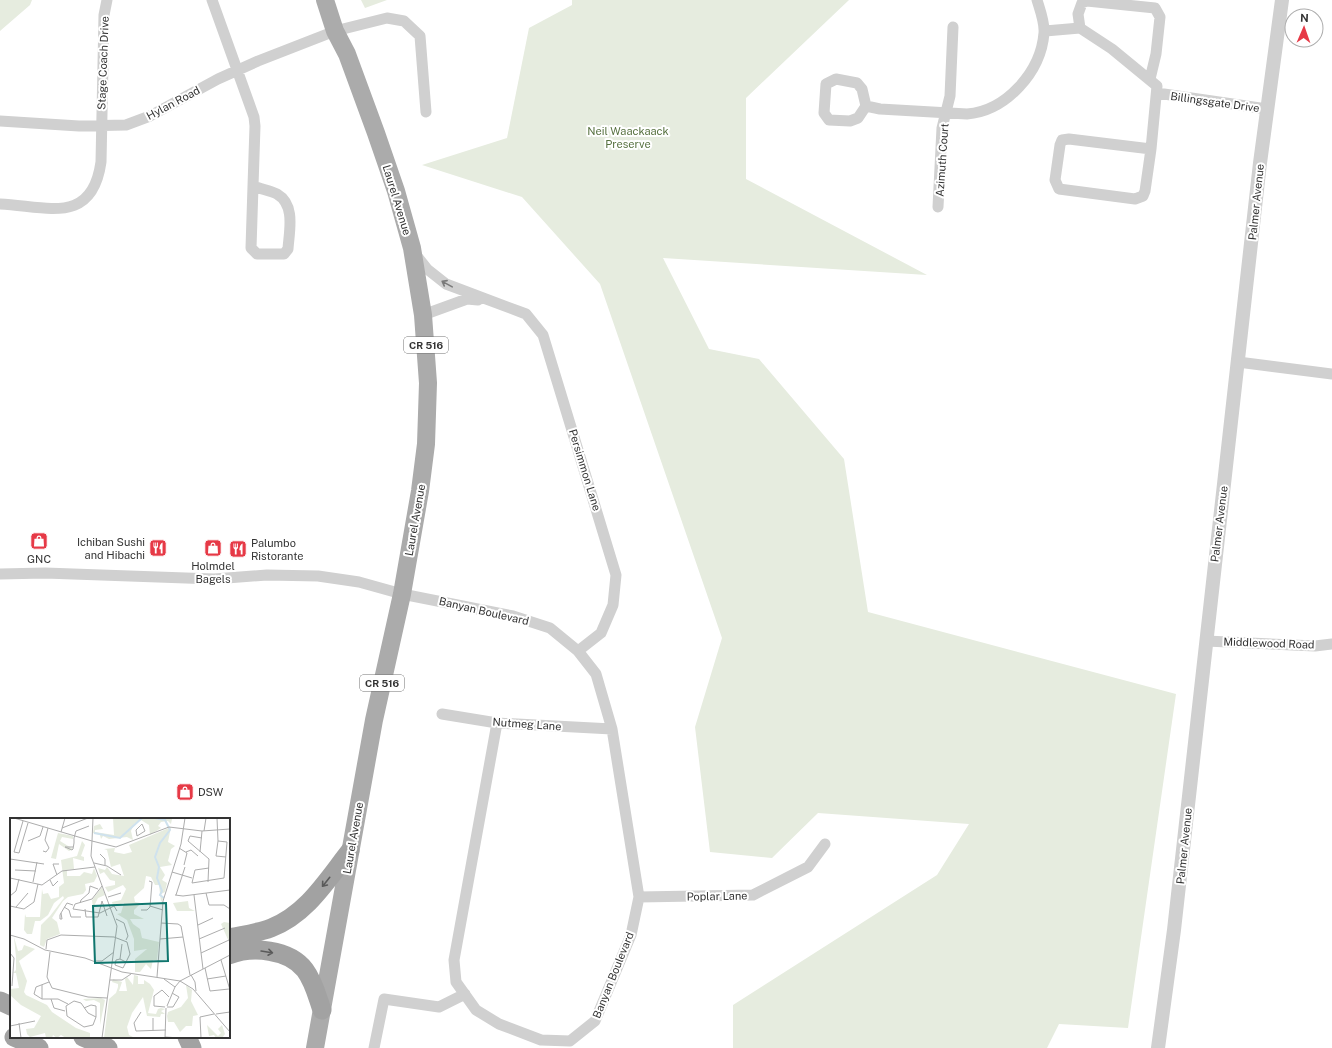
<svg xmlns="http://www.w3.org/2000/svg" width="1332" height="1048" viewBox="0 0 1332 1048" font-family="'Public Sans',sans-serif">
<rect width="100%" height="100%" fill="#fff"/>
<path fill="#e6ecdf" d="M 0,0 L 32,0 L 30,5 L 0,31 Z
M 361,0 L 387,0 L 365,8 Z
M 572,0 L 849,0 L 746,98 L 746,179 L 927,275 L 663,258 L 709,349 L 759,359 L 844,459 L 868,612 L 1176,694 L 1128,1028 L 1059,1024 L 1047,1048 L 733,1048 L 733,1005 L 937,875 L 969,824 L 818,813 L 772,858 L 710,852 L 695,727 L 722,638 L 600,284 L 522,197 L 422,165 L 507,138 L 529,28 L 572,5 Z"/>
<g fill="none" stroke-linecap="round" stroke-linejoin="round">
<path stroke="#d0d0d0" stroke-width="11" d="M 212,0 L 254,117 L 255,126 L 253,186
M 1080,28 L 1078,14 L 1082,3 L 1087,1 L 1155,8 L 1160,17 L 1156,54 L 1150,79
M 1045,31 L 1080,28 L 1112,49 L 1157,86 L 1151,149
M 836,79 L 857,83 L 862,89 L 866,106 L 858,118 L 850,121 L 829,120 L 824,113 L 826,84 Z
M 1157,93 L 1267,109
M 866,106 L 880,109 L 967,114 C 1006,111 1041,72 1044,33 C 1045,23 1040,10 1037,0
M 0,121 L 79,126 L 126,125 L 150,116 L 218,79 L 258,61 L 335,31 L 387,18 L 404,21 L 420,36 L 426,112
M 1069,139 L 1151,149 L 1145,191 L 1143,196 L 1135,199 L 1059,189 L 1055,180 L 1060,145 L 1062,140 Z
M 253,186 C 261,189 270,191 277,194 C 296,205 289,232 288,249 L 284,254 L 257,254 L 251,248 Z
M 0,204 C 46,206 92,226 101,162 L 104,15 L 107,0
M 938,207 L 942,128 L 950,96 L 953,27
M 416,255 L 427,269 L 446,284 L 526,314 L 543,335 L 616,575 L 613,605 L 601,633 L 578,651
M 423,315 L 467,299 L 478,300
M 1238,362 L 1332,374
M 0,574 L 45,573 L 214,579 L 267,575 L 318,576 L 359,582 L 402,594 L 513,616 L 550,628 L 578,651 L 596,674 L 612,729 L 639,897 L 631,935 L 595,1021 L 570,1041 L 541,1040 L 499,1024 L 476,1010 L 456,982 L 454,960 L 497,723
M 1206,641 L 1315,646 L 1332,644
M 442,714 L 497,723 L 612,729
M 639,897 L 753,895 L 808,867 L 825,844
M 374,1048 L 384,999 L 439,1007 L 465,994"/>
<path stroke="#d0d0d0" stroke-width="14" d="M 1158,1048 L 1174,930 L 1260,163 L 1282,0"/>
<path stroke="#ababab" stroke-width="18" d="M 315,1048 L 374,720 L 402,594 L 420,491 L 426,444 L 428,383 L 423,315 L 412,248 L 396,191 L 376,133 L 347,54 L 335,31 L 325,0"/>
<path stroke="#a2a2a2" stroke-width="19" d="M 229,938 C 243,935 258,933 271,928 C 307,914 327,880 350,851
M 229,955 C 252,946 289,949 305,970 C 314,982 317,996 322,1010
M 0,1001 L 11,1006
M 14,1037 L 39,1048
M 83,1037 L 108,1048
M 187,1037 L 192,1048"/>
</g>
<defs><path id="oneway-shaft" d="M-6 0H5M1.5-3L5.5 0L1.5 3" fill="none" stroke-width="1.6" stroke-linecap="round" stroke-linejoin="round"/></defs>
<use stroke="#7a7a7a" href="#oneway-shaft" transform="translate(447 284) rotate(-151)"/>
<g stroke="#5a5a5a">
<use href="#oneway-shaft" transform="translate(326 882) rotate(129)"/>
<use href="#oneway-shaft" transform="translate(267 952) rotate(9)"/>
</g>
<defs>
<symbol id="shop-square" viewBox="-11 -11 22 22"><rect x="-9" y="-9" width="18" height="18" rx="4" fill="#e63946" stroke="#fff"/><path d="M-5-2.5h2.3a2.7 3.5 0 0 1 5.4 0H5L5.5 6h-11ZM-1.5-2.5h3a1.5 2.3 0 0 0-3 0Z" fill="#fff"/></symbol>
<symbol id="restaurant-square" viewBox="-11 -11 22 22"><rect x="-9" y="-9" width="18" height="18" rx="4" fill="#e63946" stroke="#fff"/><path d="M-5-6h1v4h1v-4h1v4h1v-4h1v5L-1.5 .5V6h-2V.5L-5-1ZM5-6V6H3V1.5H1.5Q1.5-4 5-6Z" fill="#fff"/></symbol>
</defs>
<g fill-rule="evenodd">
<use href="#shop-square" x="29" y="531" width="20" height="20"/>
<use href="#restaurant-square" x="148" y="538" width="20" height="20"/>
<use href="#shop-square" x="203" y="538" width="20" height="20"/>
<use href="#restaurant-square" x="228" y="539" width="20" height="20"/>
<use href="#shop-square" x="175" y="782" width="20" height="20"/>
</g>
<g text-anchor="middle" stroke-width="4" stroke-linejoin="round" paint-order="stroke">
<g fill="#fff" stroke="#707070" stroke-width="1">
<rect x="404" y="337" width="44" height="16" rx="3"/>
<rect x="360" y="675" width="44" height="16" rx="3"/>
</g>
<g font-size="10" font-weight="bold" fill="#333">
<text x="426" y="349">CR 516</text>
<text x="382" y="687">CR 516</text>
</g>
<g font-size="11" fill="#333" stroke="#fff">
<text transform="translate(103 63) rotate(-88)" y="4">Stage Coach Drive</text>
<text transform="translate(1215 102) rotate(8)" y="4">Billingsgate Drive</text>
<text transform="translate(173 103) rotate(-28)" y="4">Hylan Road</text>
<text transform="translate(942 160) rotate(-86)" y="4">Azimuth Court</text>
<text transform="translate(397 200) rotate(73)" y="4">Laurel Avenue</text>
<text transform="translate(1256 202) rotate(-84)" y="4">Palmer Avenue</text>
<text transform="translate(585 470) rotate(73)" y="4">Persimmon Lane</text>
<text transform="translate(415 520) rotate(-80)" y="4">Laurel Avenue</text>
<text transform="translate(1219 524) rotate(-83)" y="4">Palmer Avenue</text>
<text transform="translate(484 611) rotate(13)" y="4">Banyan Boulevard</text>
<text transform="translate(1269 643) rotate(2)" y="4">Middlewood Road</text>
<text transform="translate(527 724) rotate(4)" y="4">Nutmeg Lane</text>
<text transform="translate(353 838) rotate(-80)" y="4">Laurel Avenue</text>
<text transform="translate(1184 846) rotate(-84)" y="4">Palmer Avenue</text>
<text transform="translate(717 896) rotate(-1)" y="4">Poplar Lane</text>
<text transform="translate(613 975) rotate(-68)" y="4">Banyan Boulevard</text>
</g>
<g font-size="11" fill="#56703f" stroke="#fff">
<text x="628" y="135">Neil Waackaack<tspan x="628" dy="13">Preserve</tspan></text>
</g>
<g font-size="11" fill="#333" stroke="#fff" text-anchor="start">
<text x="145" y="546" text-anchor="end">Ichiban Sushi<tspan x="145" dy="13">and Hibachi</tspan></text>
<text x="251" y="547">Palumbo<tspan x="251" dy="13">Ristorante</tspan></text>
<text x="39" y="563" text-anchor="middle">GNC</text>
<text x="213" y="570" text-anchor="middle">Holmdel<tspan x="213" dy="13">Bagels</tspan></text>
<text x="198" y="796">DSW</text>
</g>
</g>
<g transform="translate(10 818)">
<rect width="220" height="220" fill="#fff"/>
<path d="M 103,0 L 166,0 L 166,1 L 162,1 L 161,6 L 158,3 L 151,4 L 148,8 L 151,10 L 140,17 L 139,7 L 131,2 L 124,6 L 121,13 L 123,22 L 117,19 L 99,21 L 93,18 L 91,21 L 90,17 L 83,15 L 84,8 L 90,6 L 93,11 L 85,12 L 85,14 L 104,17 ZM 161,9 L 158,24 L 165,28 L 161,31 L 158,43 L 162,47 L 150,49 L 155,57 L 152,62 L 157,65 L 155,74 L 151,76 L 153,81 L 151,84 L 149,67 L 145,67 L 141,59 L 136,58 L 134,70 L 124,79 L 125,84 L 131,85 L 124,92 L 124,96 L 134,101 L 120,101 L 123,106 L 130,111 L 132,120 L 149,124 L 147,142 L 143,142 L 141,151 L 136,146 L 130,154 L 125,154 L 125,141 L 137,131 L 124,133 L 124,121 L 117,102 L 107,96 L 111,95 L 114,85 L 103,88 L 102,84 L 111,82 L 116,71 L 113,67 L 98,74 L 95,69 L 105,67 L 105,63 L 100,62 L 94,54 L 90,56 L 88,50 L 95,52 L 97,49 L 102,56 L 114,58 L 110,46 L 101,49 L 97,32 L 94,31 L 105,30 L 104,34 L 114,36 L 122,34 L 119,27 ZM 48,15 L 63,18 L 63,21 L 52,19 L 50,23 L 63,31 L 59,33 L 49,26 L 46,41 L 41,40 ZM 72,23 L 75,27 L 71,38 L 74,39 L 74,43 L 63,40 L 64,51 L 57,52 L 57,58 L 70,58 L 74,54 L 82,56 L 84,50 L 87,58 L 84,64 L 75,66 L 76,72 L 73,76 L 58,79 L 53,83 L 42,100 L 47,104 L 50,116 L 37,121 L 34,129 L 30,127 L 31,107 L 40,98 L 54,80 L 53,78 L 44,85 L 38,97 L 30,103 L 25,103 L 22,116 L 17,116 L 14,112 L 15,96 L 16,99 L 30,99 L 32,71 L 33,76 L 38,75 L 41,81 L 49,79 L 49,69 L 54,65 L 51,42 L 67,38 ZM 92,69 L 95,77 L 88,80 L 83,90 L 82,82 ZM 178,83 L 179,90 L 185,93 L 167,93 L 163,85 ZM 214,104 L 220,105 L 220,126 L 211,106 ZM 4,119 L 8,133 L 12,132 L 14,127 L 25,131 L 9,143 L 17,163 L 14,174 L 16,177 L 37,187 L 42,194 L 66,210 L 80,215 L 80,220 L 56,220 L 51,217 L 47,220 L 43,217 L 42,220 L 36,220 L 35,215 L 20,219 L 17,216 L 16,211 L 24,210 L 31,198 L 11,187 L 0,177 L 0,171 L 9,170 L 6,155 L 3,155 L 6,152 L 6,139 ZM 124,157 L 128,158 L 128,166 L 134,166 L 134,162 L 140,166 L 144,172 L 138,195 L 146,196 L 148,191 L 151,190 L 155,191 L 151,193 L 155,196 L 151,196 L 150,199 L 137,198 L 133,179 L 122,195 L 117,209 L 119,217 L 125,220 L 94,220 L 99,181 L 106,175 L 108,169 L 108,166 L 102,164 L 103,161 L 112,164 L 109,173 L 117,173 L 115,161 L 117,159 L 123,167 ZM 176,167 L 182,172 L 181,183 L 188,197 L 183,198 L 182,208 L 176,208 L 170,214 L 164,204 L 158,204 L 157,198 L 158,194 L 171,189 L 178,180 ZM 91,180 L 95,182 L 90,207 L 90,185 L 84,182 L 76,183 L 73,181 ZM 197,207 L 208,218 L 211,215 L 208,211 L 212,207 L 215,216 L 212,220 L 206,220 L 204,217 L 199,218 Z" fill="#e6ecdf"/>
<path fill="none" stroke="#cfe2ee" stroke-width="2" d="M 145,0 L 155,2 L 160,12 L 150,25 L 145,39 L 149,49 L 147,60 L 152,73 L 150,77 L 154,80M 84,15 L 110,20 L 132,0"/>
<path fill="none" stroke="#adadad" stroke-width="1" d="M 4,0 L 82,23 L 81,38 L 107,108 L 92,220M 83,0 L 82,23 L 106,29 L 159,9 L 192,13 L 220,11M 207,0 L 208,23 L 206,38 L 216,39M 13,3 L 4,34 L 9,35 L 18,5M 132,6 L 135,13 L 127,18 L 126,12 ZM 52,10 L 78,0M 194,13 L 196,0M 51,14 L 55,0M 192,20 L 180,18 L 178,23 L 199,41 L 198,64M 18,23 L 30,18 L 33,9M 63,29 L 55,29 L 62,32 L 63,31 L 64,25 L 64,20 L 66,13 L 79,8M 169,30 L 177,35 L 174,47M 33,33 L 36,34 L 39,30 L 35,22 L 38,10M 176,34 L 181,32 L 188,38M 190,34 L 192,13M 90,36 L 95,41 L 95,47M 0,41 L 34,46M 84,45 L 97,48 L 111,57M 199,50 L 185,52 L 182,65 L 214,60 L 217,24 L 208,23M 5,52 L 26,53M 162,54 L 182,60M 47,57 L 43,46 L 49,46M 0,60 L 32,67 L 52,53 L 85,49M 40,62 L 43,68 L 48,63M 23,64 L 27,44M 92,68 L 82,81 L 65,86 L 63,91 L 90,95 L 104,88 L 107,93M 196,75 L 199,87 L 214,87 L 220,91M 165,77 L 173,78 L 220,72M 166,77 L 175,49M 184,77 L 193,151M 0,78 L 6,73 L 9,61M 98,79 L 111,75M 70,85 L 71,82 L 79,75 L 80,68 L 88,71M 0,88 L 14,91 L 24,84 L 28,66M 140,88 L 153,92M 6,89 L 18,75M 54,89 L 59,92 L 61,99 L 71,99M 75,91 L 76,99 L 88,99 L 92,83 L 97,98M 131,92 L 137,92 L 140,89 L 142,64 L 139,63M 51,95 L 57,85 L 63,87M 51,95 L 52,101 L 50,101 L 50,97 ZM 106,101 L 114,105 L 118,118 L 116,122M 151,105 L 168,106 L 171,108 L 180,157M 188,107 L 203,100M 0,117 L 14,121 L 35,132 L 75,140 L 112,154 L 170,163 L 183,171 L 220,214M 150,121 L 173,119M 189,121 L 215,110M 36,131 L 37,122 L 51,117 L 104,119 L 117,124 L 120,136 L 116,144 L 110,141 L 112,126M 40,134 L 37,159 L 42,170 L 78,179 L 97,180M 0,135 L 4,140 L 2,168M 191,135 L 219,122M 110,141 L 106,142 L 105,147 L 113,150 L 116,144M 211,142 L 220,172M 86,143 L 92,143 L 104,134M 195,150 L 200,173 L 219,171M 181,157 L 185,164 L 186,173M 147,159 L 153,83 L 171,26 L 175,0M 154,161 L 165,169 L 170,163M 197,161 L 216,158M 100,162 L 112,162 L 121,156M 170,163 L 220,137M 39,164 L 26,169 L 24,176 L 32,181 L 48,181 L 58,186M 32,167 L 32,181M 41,181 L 44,190 L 55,193M 64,183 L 71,185 L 78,195 L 86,199 L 83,207 L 74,209 L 57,198 L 56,188 ZM 157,188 L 165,169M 155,189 L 144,188 L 144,178 L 152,172 L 159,179M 157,189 L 163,189 L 169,179 L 162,175M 74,190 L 81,187 L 86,188 L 86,199M 131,194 L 124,205 L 126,213 L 156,212M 206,196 L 220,194M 143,200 L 143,213M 9,205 L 11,220M 0,208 L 25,203M 155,219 L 170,220M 155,220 L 156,190M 191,220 L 190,199 L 204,196"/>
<path fill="#0f766e" fill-opacity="0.15" stroke="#0f766e" stroke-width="2" d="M 156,85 L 158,143 L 85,145 L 83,88 Z"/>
<rect width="220" height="220" fill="none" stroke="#333" stroke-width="2"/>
</g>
<g transform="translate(1304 28) rotate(2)"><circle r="19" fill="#ffffff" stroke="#adadad"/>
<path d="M0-3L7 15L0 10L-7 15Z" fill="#e63946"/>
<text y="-6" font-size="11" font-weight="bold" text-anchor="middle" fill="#333333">N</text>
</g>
</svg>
